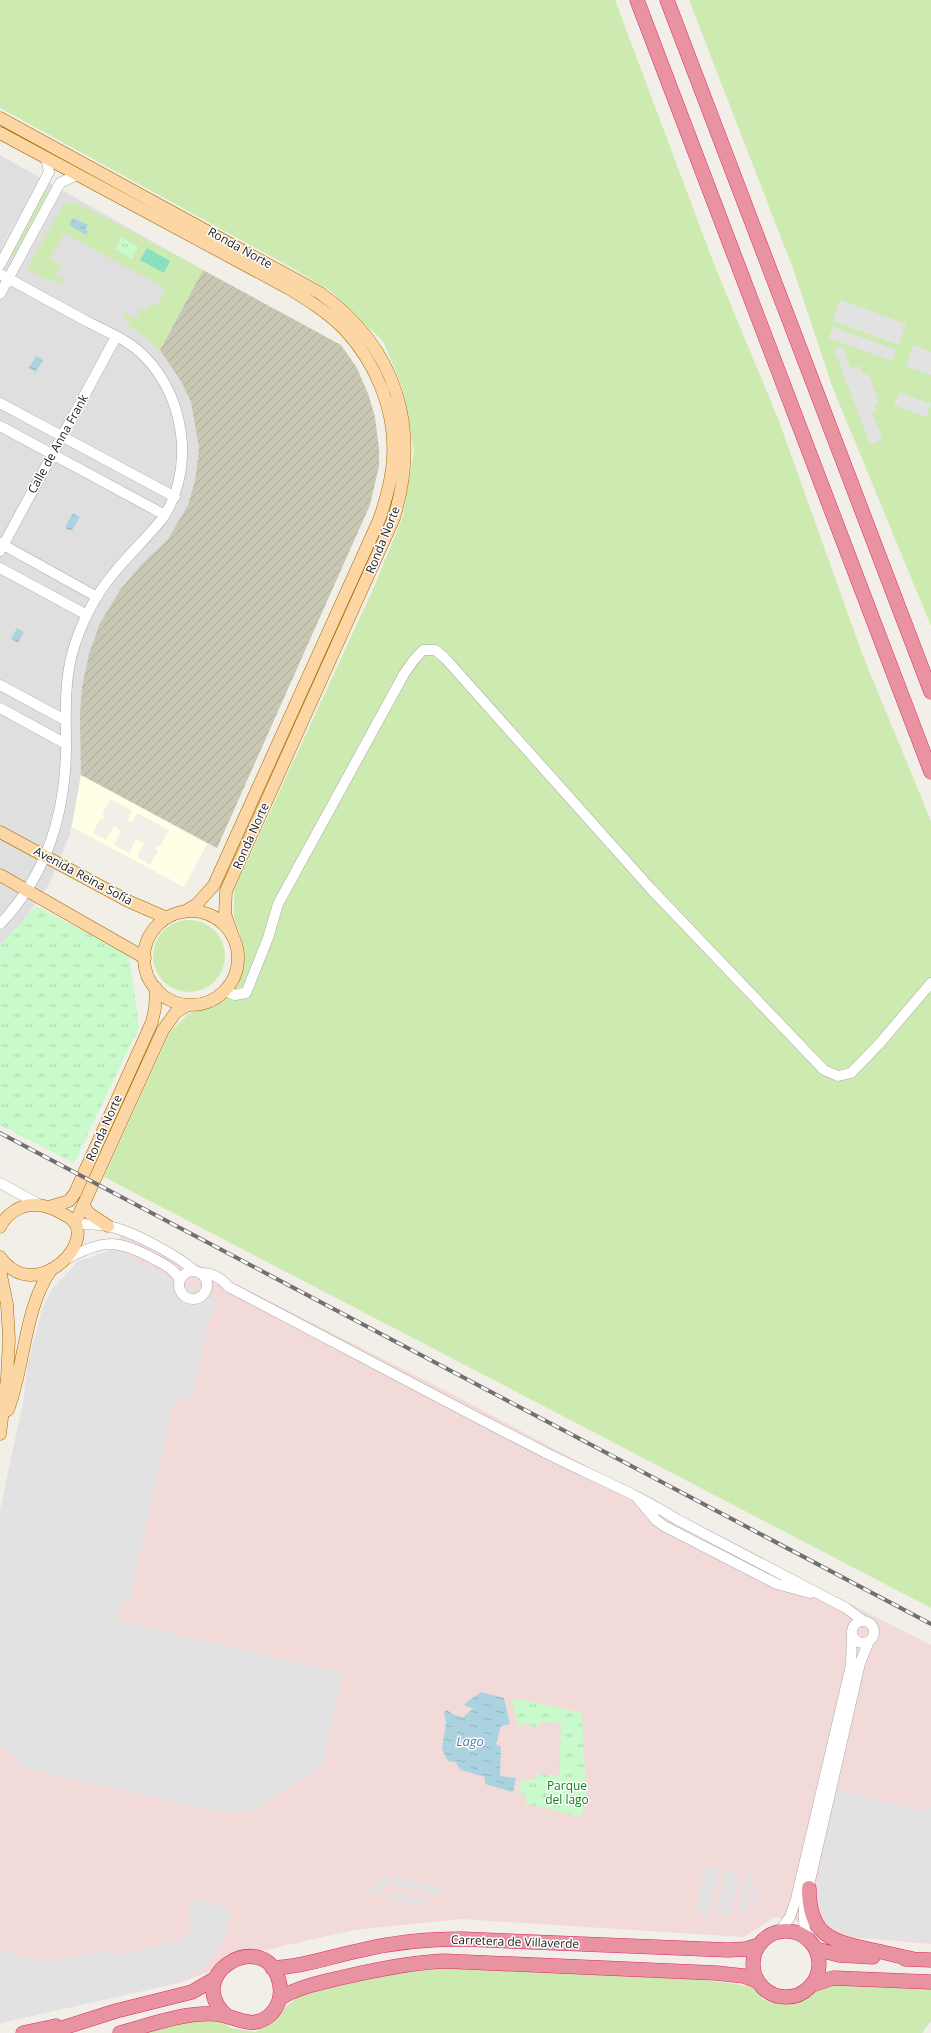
<svg xmlns="http://www.w3.org/2000/svg" width="931" height="2033" viewBox="0 0 931 2033" font-family="'Open Sans',sans-serif">
<defs>
<pattern id="construction-furrows" width="10" height="10" patternUnits="userSpaceOnUse"><rect width="10" height="10" fill="#c7c7b4"/><path d="M-1 1l2-2M0 10L10 0M9 11l2-2" fill="none" stroke="#abab9a"/></pattern>
<pattern id="park-tufts" width="24" height="20" patternUnits="userSpaceOnUse"><rect width="24" height="20" fill="#c8facc"/><path d="M3 7l-1-3M5 7V3M7 7l1-3M15 17l-1-3M17 17v-4M19 17l1-3" fill="none" stroke="#acd6af"/></pattern>
<pattern id="water-ripples" width="26" height="14" patternUnits="userSpaceOnUse"><rect width="26" height="14" fill="#aad3df"/><path d="M2 4q2-2 4 0t4 0M15 11q2-2 4 0t4 0" fill="none" stroke="#92b5bf"/></pattern>
</defs>
<rect width="100%" height="100%" fill="#f2efe9"/>
<path fill="#e0dfdf" d="M 0,155 L 203,270 L 160,350 L 182,383 L 191,402 L 195,417 L 199,448 L 195,481 L 188,505 L 168,539 L 141,565 L 120,590 L 100,623 L 81,746 L 81,775 L 70,834 L 49,884 L 25,919 L 0,946 Z"/>
<path fill="#f2dad9" d="M 124,1227 L 454,1395 L 713,1534 L 931,1645 L 931,1944 L 851,1937 L 812,1923 L 775,1917 L 743,1937 L 461,1919 L 354,1930 L 270,1949 L 178,1983 L 0,2023 L 0,1511 L 24,1398 L 28,1363 L 42,1310 L 53,1289 L 115,1250 Z"/>
<path fill="#ffffe5" fill-rule="evenodd" d="M 81,775 L 207,844 L 184,887 L 72,827 ZM 111,799 L 132,811 L 127,820 L 132,822 L 137,813 L 169,830 L 160,846 L 157,845 L 155,849 L 158,851 L 150,865 L 137,857 L 144,843 L 136,839 L 129,853 L 114,845 L 121,831 L 114,826 L 106,840 L 93,833 L 100,818 L 102,820 L 105,816 L 102,814 Z"/>
<path fill="url(#construction-furrows)" d="M 203,270 L 341,345 L 357,368 L 369,396 L 375,417 L 379,449 L 379,466 L 370,505 L 217,848 L 81,775 L 80,713 L 82,687 L 89,654 L 100,623 L 120,590 L 141,565 L 168,539 L 188,505 L 195,481 L 199,448 L 191,402 L 182,383 L 160,350 Z"/>
<path fill="#cdebb0" d="M 0,0 L 615,0 L 714,264 L 779,421 L 863,656 L 931,821 L 931,1608 L 104,1177 L 170,1032 L 188,1014 L 216,1004 L 238,985 L 244,958 L 243,943 L 234,917 L 234,890 L 374,587 L 403,516 L 414,451 L 403,389 L 383,341 L 331,291 L 285,264 L 0,108 Z
M 689,0 L 931,0 L 931,626 L 832,386 L 792,266 Z
M 45,191 L 48,193 L 14,256 L 11,255 Z
M 66,203 L 80,204 L 203,270 L 160,350 L 148,339 L 129,326 L 130,322 L 122,318 L 125,313 L 136,319 L 141,308 L 147,311 L 151,303 L 157,306 L 165,288 L 64,233 L 50,258 L 61,265 L 55,275 L 64,281 L 62,284 L 54,279 L 52,282 L 27,269 L 63,205 Z
M153 956a36 36 0 1 1 72 0a36 36 0 1 1-72 0Z
M 422,1967 C 533,1973 644,1967 754,1987 L 764,2000 L 791,2002 L 816,1990 L 841,1984 L 931,1987 L 931,2021 L 922,2033 L 127,2033 L 172,2024 L 202,2021 L 220,2022 L 232,2028 L 256,2032 L 299,1996 L 356,1980 Z"/>
<path fill="url(#park-tufts)" d="M 121,237 L 138,247 L 132,259 L 115,249 Z
M 36,906 L 129,955 L 139,1027 L 74,1163 L 0,1125 L 0,946 Z
M 520,1699 L 582,1713 L 586,1791 L 582,1817 L 525,1803 L 527,1796 L 519,1793 L 522,1779 L 535,1780 L 538,1774 L 559,1776 L 561,1723 L 540,1722 L 538,1726 L 533,1727 L 528,1724 L 518,1726 L 512,1700 Z"/>
<path fill="#88e0be" d="M 147,248 L 170,261 L 164,273 L 140,260 Z"/>
<path fill="#e2e2e2" d="M 33,185 L 37,187 L 24,209 L 22,206 Z
M 57,197 L 59,199 L 25,262 L 22,261 Z
M 17,215 L 21,216 L 4,249 L 0,247 Z
M 840,300 L 906,324 L 899,345 L 833,321 Z
M 833,327 L 896,350 L 892,361 L 829,338 Z
M 842,345 L 851,369 L 860,366 L 863,375 L 868,373 L 879,403 L 874,404 L 877,411 L 872,413 L 883,439 L 870,444 L 834,349 Z
M 913,345 L 931,352 L 931,375 L 906,366 Z
M 899,392 L 931,404 L 926,417 L 894,405 Z
M 114,1249 L 217,1302 L 209,1321 L 191,1399 L 174,1400 L 129,1603 L 122,1601 L 117,1621 L 343,1673 L 322,1766 L 255,1809 L 241,1813 L 204,1809 L 26,1768 L 0,1745 L 0,1511 L 24,1398 L 28,1364 L 42,1310 L 52,1289 L 78,1261 Z
M 837,1789 L 925,1812 L 926,1806 L 931,1807 L 931,1942 L 853,1936 L 829,1927 L 816,1898 L 820,1870 Z
M 705,1866 L 719,1870 L 709,1915 L 695,1913 Z
M 725,1870 L 739,1875 L 730,1916 L 716,1913 Z
M 746,1875 L 752,1876 L 745,1916 L 738,1915 Z
M 393,1876 L 444,1889 L 442,1896 L 392,1884 Z
M 386,1878 L 390,1885 L 370,1896 L 368,1890 Z
M 755,1888 L 760,1890 L 757,1907 L 751,1905 Z
M 393,1893 L 426,1899 L 424,1905 L 394,1900 L 389,1901 L 387,1895 Z
M 193,1899 L 232,1909 L 222,1946 L 207,1965 L 178,1983 L 0,2023 L 0,1951 L 51,1962 L 111,1949 L 113,1955 L 152,1947 L 183,1938 L 194,1923 L 187,1920 Z"/>
<path fill="url(#water-ripples)" d="M 73,218 L 88,225 L 85,230 L 88,231 L 86,235 L 69,225 Z
M 36,356 L 43,360 L 36,372 L 29,368 Z
M 73,513 L 80,517 L 72,530 L 68,530 L 65,527 Z
M 17,628 L 24,632 L 18,643 L 11,639 Z
M 481,1692 L 504,1698 L 510,1724 L 501,1726 L 496,1744 L 501,1747 L 500,1776 L 516,1778 L 513,1792 L 485,1784 L 485,1777 L 461,1770 L 455,1762 L 448,1761 L 442,1749 L 446,1722 L 444,1712 L 447,1710 L 454,1715 L 463,1717 L 473,1709 L 464,1705 L 468,1701 Z"/>
<g fill="none" stroke-linecap="round" stroke-linejoin="round">
<defs>
<path id="minor" d="M 0,265 L 49,172 L 46,158
M 0,274 C 29,290 59,306 88,322 C 106,331 128,340 143,355 C 167,378 180,411 182,444 C 183,470 177,498 162,519 C 147,538 129,554 114,573 C 95,595 80,625 72,654 C 64,685 66,717 66,749 C 65,815 47,875 0,924
M 0,294 L 60,183 L 77,175
M 0,403 L 175,497
M 0,426 L 165,515
M 0,543 L 97,597
M 0,551 L 116,337
M 0,568 L 87,615
M 0,685 L 65,720
M 0,708 L 66,744
M 225,991 L 235,995 L 246,993 L 268,938 L 278,904 L 404,674 L 413,661 L 423,650 L 435,650 L 445,658 L 651,889 L 824,1070 L 838,1076 L 851,1073 L 880,1043 L 931,983
M 0,1183 L 40,1205
M 75,1223 C 86,1225 97,1224 108,1226 C 132,1231 177,1255 195,1271
M 65,1260 C 102,1239 117,1239 154,1259 C 165,1265 174,1269 180,1280
M179 1285a14 14 0 1 1 28 0a14 14 0 1 1-28 0Z
M 202,1273 C 213,1273 222,1279 229,1287 C 335,1342 440,1399 546,1453 C 590,1475 637,1494 678,1520 L 846,1608 L 862,1620
M 639,1500 L 656,1520 L 664,1526 L 777,1584 L 810,1593
M852 1632a11 11 0 1 1 22 0a11 11 0 1 1-22 0Z
M 779,1932 L 790,1917 L 796,1899 L 851,1665 L 852,1636
M 806,1938 L 804,1921 L 804,1907 L 860,1663 L 869,1641"/>
<path id="major" d="M 0,118 L 320,293 C 397,348 421,428 394,518 L 226,891 L 225,914 L 232,934
M 0,133 L 288,288 C 308,300 329,313 345,330 C 376,363 396,411 393,458 C 392,480 386,500 379,520 L 214,885 L 197,904 L 184,912
M 0,832 L 128,901 L 167,918
M 0,875 L 145,958
M144 958a47 47 0 1 1 94 0a47 47 0 1 1-94 0Z
M 83,1206 L 90,1214 L 108,1226
M 49,1207 L 69,1201 L 75,1193 L 152,1022 L 155,1008 L 156,988
M 75,1223 L 163,1030 L 176,1012 L 188,1005
M 0,1227 C 6,1214 20,1205 34,1205 C 44,1205 55,1209 63,1214 C 67,1216 72,1219 75,1223 C 91,1249 32,1303 0,1257
M 0,1270 L 7,1304 L 9,1339 L 7,1378 L 0,1434
M 8,1410 C 25,1366 24,1308 51,1270"/>
<path id="highway" d="M 637,0 L 931,772
M 667,0 L 931,692
M 809,1888 C 809,1933 828,1941 868,1949 C 883,1952 898,1956 913,1959
M753 1964a33 33 0 1 1 66 0a33 33 0 1 1-66 0Z
M 816,1949 L 839,1955 L 873,1957
M 905,1959 L 931,1960
M 272,1968 C 303,1967 332,1956 362,1950 C 395,1942 428,1939 462,1939 L 728,1950 L 746,1949 L 759,1945
M 812,1985 L 833,1978 L 931,1982
M 280,1998 C 299,1987 319,1983 340,1978 C 375,1970 408,1963 443,1961 L 716,1973 L 744,1976 L 757,1981
M 23,2033 L 56,2026
M 47,2033 L 116,2011 L 192,1992 L 216,1978
M 120,2033 C 150,2025 184,2012 215,2014 C 236,2015 252,2033 272,2013 C 280,2004 282,1992 279,1981 C 265,1926 179,1975 228,2017"/>
</defs>
<use href="#minor" stroke="#a9a9a9" stroke-width="11"/>
<use href="#major" stroke="#a06b00" stroke-width="13"/>
<use href="#highway" stroke="#dc2a67" stroke-width="15"/>
<use href="#minor" stroke="#fff" stroke-width="10"/>
<use href="#major" stroke="#fcd6a4" stroke-width="12"/>
<use href="#highway" stroke="#e892a2" stroke-width="14"/>
<defs>
<path id="rail" d="M 0,1133 L 931,1624"/>
</defs>
<use href="#rail" stroke="#707070" stroke-width="4"/>
<use href="#rail" stroke="#fff" stroke-width="2.5" stroke-dasharray="8" stroke-linecap="butt"/>
</g>
<g text-anchor="middle" stroke-width="3" stroke-linejoin="round" paint-order="stroke">
<g font-size="12" fill="#222" stroke="#fff">
<text transform="translate(240 248) rotate(29)" y="4">Ronda Norte</text>
<text transform="translate(58 444) rotate(-61)" y="4">Calle de Anna Frank</text>
<text transform="translate(383 540) rotate(-68)" y="4">Ronda Norte</text>
<text transform="translate(251 836) rotate(-66)" y="4">Ronda Norte</text>
<text transform="translate(83 876) rotate(28)" y="4">Avenida Reina Sofía</text>
<text transform="translate(104 1128) rotate(-66)" y="4">Ronda Norte</text>
<text transform="translate(515 1942) rotate(2)" y="4">Carretera de Villaverde</text>
</g>
<g font-size="12" fill="#0c8416" stroke="#fff">
<text x="567" y="1790">Parque<tspan x="567" dy="14">del lago</tspan></text>
</g>
<g font-size="13" font-style="italic" fill="#4a7aab" stroke="#fff">
<text x="470" y="1746">Lago</text>
</g>
</g>
</svg>
